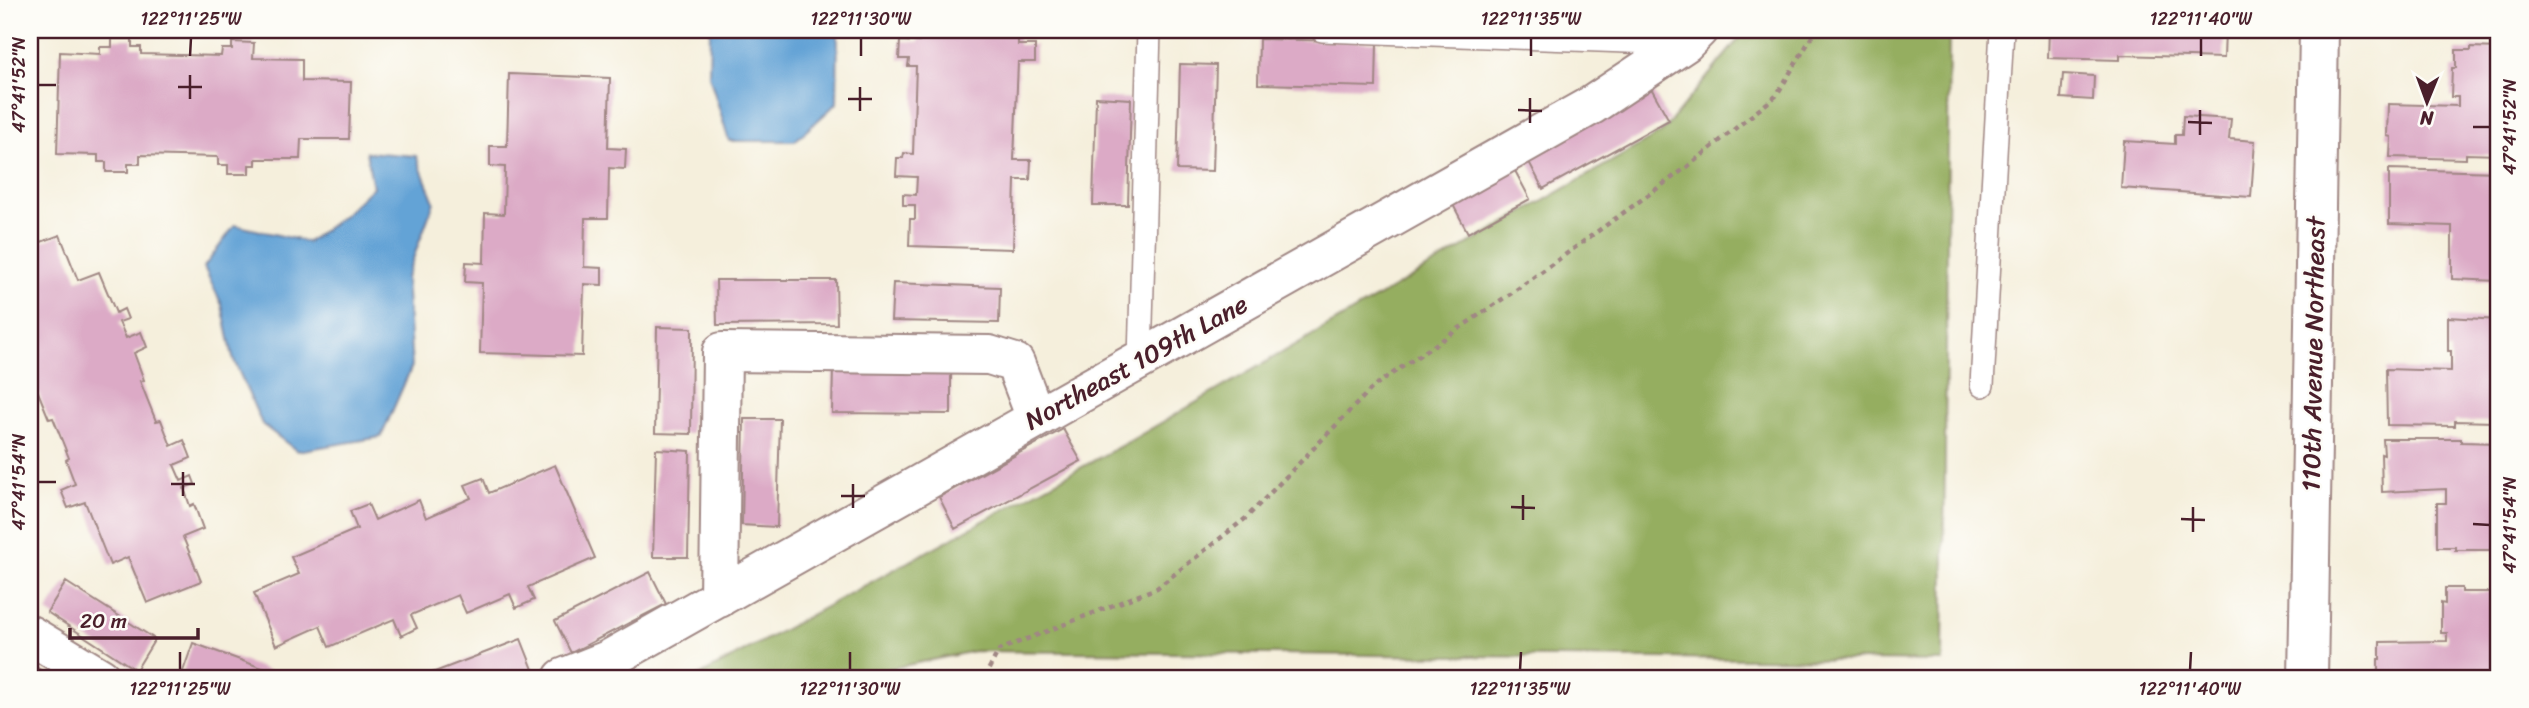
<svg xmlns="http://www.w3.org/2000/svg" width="2529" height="708" viewBox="0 0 2529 708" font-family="Sriracha,sans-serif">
<rect width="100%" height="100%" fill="#fdfcf7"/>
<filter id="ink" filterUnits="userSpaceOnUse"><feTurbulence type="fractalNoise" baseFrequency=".0143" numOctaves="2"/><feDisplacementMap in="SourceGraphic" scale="14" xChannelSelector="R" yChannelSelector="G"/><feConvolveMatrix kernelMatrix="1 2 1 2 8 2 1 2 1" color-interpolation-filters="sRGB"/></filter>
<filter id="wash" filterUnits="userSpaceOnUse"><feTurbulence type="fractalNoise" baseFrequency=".00686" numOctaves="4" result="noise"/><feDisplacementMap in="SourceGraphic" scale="28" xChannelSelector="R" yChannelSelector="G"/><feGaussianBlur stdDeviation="1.57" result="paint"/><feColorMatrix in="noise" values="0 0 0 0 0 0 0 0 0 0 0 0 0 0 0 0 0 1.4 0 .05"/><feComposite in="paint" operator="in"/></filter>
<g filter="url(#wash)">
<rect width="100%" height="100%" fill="#f5efdc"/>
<path fill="#95ae60" stroke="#706646" stroke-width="2" d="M 1746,30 L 1949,30 L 1943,661 L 975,651 L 888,669 L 878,678 L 695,678 L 1128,442 L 1662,132 Z"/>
<path fill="#63a3d6" stroke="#566180" stroke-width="2" d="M 710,30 L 838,30 L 837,103 L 795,141 L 729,141 L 709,75 Z
M 366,152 L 416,156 L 434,202 L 406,278 L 412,366 L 381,437 L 297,451 L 262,424 L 233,358 L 222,305 L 204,267 L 235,225 L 308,242 L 343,216 L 373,187 Z"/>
<g id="blocks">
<path fill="#dcaac6" d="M 919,30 L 1018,30 L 1018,45 L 1035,45 L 1035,62 L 1018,62 L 1014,160 L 1031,160 L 1030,180 L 1015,180 L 1013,249 L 909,246 L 910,219 L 915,219 L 915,205 L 903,205 L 903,194 L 916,195 L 917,177 L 896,176 L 897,158 L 903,158 L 904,153 L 913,154 L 916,66 L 908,66 L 909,59 L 899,59 L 900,41 L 919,42 Z
M 2049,30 L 2225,30 L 2224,58 L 2120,55 L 2120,60 L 2048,58 Z
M 112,39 L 132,39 L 132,47 L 141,47 L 141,54 L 221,56 L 222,49 L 232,49 L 232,42 L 254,43 L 253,58 L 302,59 L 302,81 L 351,82 L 349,139 L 301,139 L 300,159 L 256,159 L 256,165 L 249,165 L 249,174 L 228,174 L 228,165 L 218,165 L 218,157 L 140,155 L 140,164 L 128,164 L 128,172 L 106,172 L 106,162 L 98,162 L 98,155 L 57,154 L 60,52 L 100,54 L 100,47 L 112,47 Z
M 1259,39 L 1377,42 L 1376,87 L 1258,84 Z
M 2471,47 L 2499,48 L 2499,155 L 2466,154 L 2466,159 L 2390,157 L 2391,137 L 2387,136 L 2388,104 L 2458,106 L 2458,97 L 2451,97 L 2452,68 L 2456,68 L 2456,50 L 2471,50 Z
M 1180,64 L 1216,65 L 1213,171 L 1177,170 Z
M 509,74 L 610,78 L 608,148 L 626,149 L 625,169 L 609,168 L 608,218 L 585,218 L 584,267 L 602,268 L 602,285 L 584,284 L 582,356 L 480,353 L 482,283 L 465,282 L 466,262 L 484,263 L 485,213 L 504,214 L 505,167 L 490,166 L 490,146 L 507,146 Z
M 2063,74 L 2094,76 L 2093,100 L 2061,98 Z
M 1651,88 L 1669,120 L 1543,189 L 1526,156 Z
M 1096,97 L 1131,99 L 1128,205 L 1093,205 Z
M 2183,116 L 2231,119 L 2229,139 L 2255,141 L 2251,197 L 2121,188 L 2124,141 L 2175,144 L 2175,135 L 2182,135 Z
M 1513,167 L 1530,199 L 1468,233 L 1451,201 Z
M 2389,169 L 2499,172 L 2499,281 L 2452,279 L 2452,226 L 2389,224 Z
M 60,235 L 78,280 L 99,272 L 116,313 L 124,309 L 128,319 L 119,322 L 126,338 L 141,332 L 147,347 L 134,353 L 144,380 L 140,381 L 156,421 L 161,420 L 171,446 L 184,440 L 191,458 L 174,465 L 181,481 L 192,476 L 195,484 L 184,488 L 190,506 L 194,504 L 203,529 L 183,537 L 201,581 L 147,603 L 128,557 L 110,565 L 85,502 L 68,508 L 61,490 L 75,484 L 66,460 L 69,458 L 53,418 L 49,419 L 38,392 L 30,396 L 30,376 L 36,373 L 30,358 L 30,246 Z
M 716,280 L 836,280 L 837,324 L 717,325 Z
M 893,283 L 1000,287 L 999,323 L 891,321 Z
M 2448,317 L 2499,320 L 2499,414 L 2494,414 L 2494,422 L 2455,421 L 2455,426 L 2387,425 L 2386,369 L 2451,371 L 2451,351 L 2448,351 Z
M 657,327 L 692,328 L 691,434 L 655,433 Z
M 833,367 L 951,368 L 951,414 L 832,413 Z
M 744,419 L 780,419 L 777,527 L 742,525 Z
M 1063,429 L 1081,461 L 955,529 L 939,497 Z
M 2383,439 L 2461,439 L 2461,442 L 2499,443 L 2499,550 L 2455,550 L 2455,547 L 2437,547 L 2437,503 L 2446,503 L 2446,489 L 2382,492 L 2381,454 L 2384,455 Z
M 656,449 L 690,451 L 688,557 L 653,557 Z
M 555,465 L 595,558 L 528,587 L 534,600 L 516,608 L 510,594 L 466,613 L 458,595 L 411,615 L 417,628 L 401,636 L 394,619 L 329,647 L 320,626 L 276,646 L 254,593 L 299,574 L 291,557 L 357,529 L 350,511 L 368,504 L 375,520 L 419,500 L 426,518 L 471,498 L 465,485 L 483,478 L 489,493 Z
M 650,572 L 666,604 L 571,653 L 555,621 Z
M 66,582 L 155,639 L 136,670 L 47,612 Z
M 2445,588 L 2462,588 L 2462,592 L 2499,592 L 2499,678 L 2380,678 L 2380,675 L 2378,675 L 2378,659 L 2380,659 L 2380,642 L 2447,641 L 2447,633 L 2441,633 L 2441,603 L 2445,604 Z
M 521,639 L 534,672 L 516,678 L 419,678 Z
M 193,643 L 290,678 L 181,677 Z
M 30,663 L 52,678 L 30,678 Z"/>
</g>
</g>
<g filter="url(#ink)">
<use href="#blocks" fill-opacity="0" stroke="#a08784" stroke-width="2"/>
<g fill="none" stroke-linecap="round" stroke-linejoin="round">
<defs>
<path id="service" d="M 1322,30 L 1682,43
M 1140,360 L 1149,30
M 1982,385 L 2002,30"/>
<path id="minor" d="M 719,598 L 722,352 L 989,355 L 1015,363 L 1036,418
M 30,635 L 101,678
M 563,678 L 608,660 L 1592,105 L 1685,43 L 1698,30
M 2308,678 L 2319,30"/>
</defs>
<use href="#service" stroke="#a08784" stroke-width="26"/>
<use href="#minor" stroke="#a08784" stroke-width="42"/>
<path stroke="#a08784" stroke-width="4.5" stroke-dasharray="5 5" stroke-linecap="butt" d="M 984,678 L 999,650 L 1157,588 L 1246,518 L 1374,386 L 1516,290 L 1687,167 L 1776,96 L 1816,30"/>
<use href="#service" stroke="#fff" stroke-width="23"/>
<use href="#minor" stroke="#fff" stroke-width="38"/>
</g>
</g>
<path fill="none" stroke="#4a1f2b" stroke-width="2.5" d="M 190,56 L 191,38M 861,56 L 861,38M 1531,56 L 1531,38M 2201,56 L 2201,38M 38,85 L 56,85M 178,87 L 202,87M 190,99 L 190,75M 848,99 L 872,99M 1518,110 L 1542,111M 860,111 L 860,87M 2188,122 L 2212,123M 1530,123 L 1530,98M 2473,127 L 2490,127M 2200,135 L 2200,110M 38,482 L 56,482M 171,484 L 195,484M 183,496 L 183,472M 841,496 L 865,496M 1511,507 L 1535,508M 853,508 L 853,484M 2181,519 L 2205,520M 1523,520 L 1523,495M 2473,524 L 2490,525M 2193,532 L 2193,507M 180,670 L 180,652M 850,670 L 850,652M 1520,670 L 1521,652M 2190,670 L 2191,652"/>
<g text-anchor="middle" stroke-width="5" stroke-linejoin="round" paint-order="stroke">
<g font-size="26" fill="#4a1f2b" stroke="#fdfcf7">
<text transform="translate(2313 354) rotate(-89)" y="9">110th Avenue Northeast</text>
<text transform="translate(1136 362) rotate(-29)" y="9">Northeast 109th Lane</text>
</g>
</g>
<rect width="2529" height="708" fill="none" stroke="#fdfcf7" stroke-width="77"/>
<g transform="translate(2427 102) rotate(181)" stroke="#fdfcf7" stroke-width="5" paint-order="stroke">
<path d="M0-5L12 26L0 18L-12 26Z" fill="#4a1f2b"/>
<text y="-10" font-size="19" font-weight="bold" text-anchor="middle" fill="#4a1f2b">N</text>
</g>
<path d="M70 628v10h128v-10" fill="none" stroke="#4a1f2b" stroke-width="3.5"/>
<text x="80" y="628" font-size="21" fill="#4a1f2b" stroke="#fdfcf7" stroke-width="5" paint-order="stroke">20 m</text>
<rect x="38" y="38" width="2452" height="632" fill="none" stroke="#4a1f2b" stroke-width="2.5"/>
<g font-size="18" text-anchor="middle" fill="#4a1f2b">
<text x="191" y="25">122°11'25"W</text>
<text x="861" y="25">122°11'30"W</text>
<text x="1531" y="25">122°11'35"W</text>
<text x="2201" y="25">122°11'40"W</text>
<text transform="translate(19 85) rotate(-90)" y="6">47°41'52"N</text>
<text transform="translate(2510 127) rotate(-90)" y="6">47°41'52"N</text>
<text transform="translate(19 482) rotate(-90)" y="6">47°41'54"N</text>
<text transform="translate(2510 525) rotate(-90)" y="6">47°41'54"N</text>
<text x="180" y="695">122°11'25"W</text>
<text x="850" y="695">122°11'30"W</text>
<text x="1520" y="695">122°11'35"W</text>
<text x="2190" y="695">122°11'40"W</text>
</g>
</svg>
